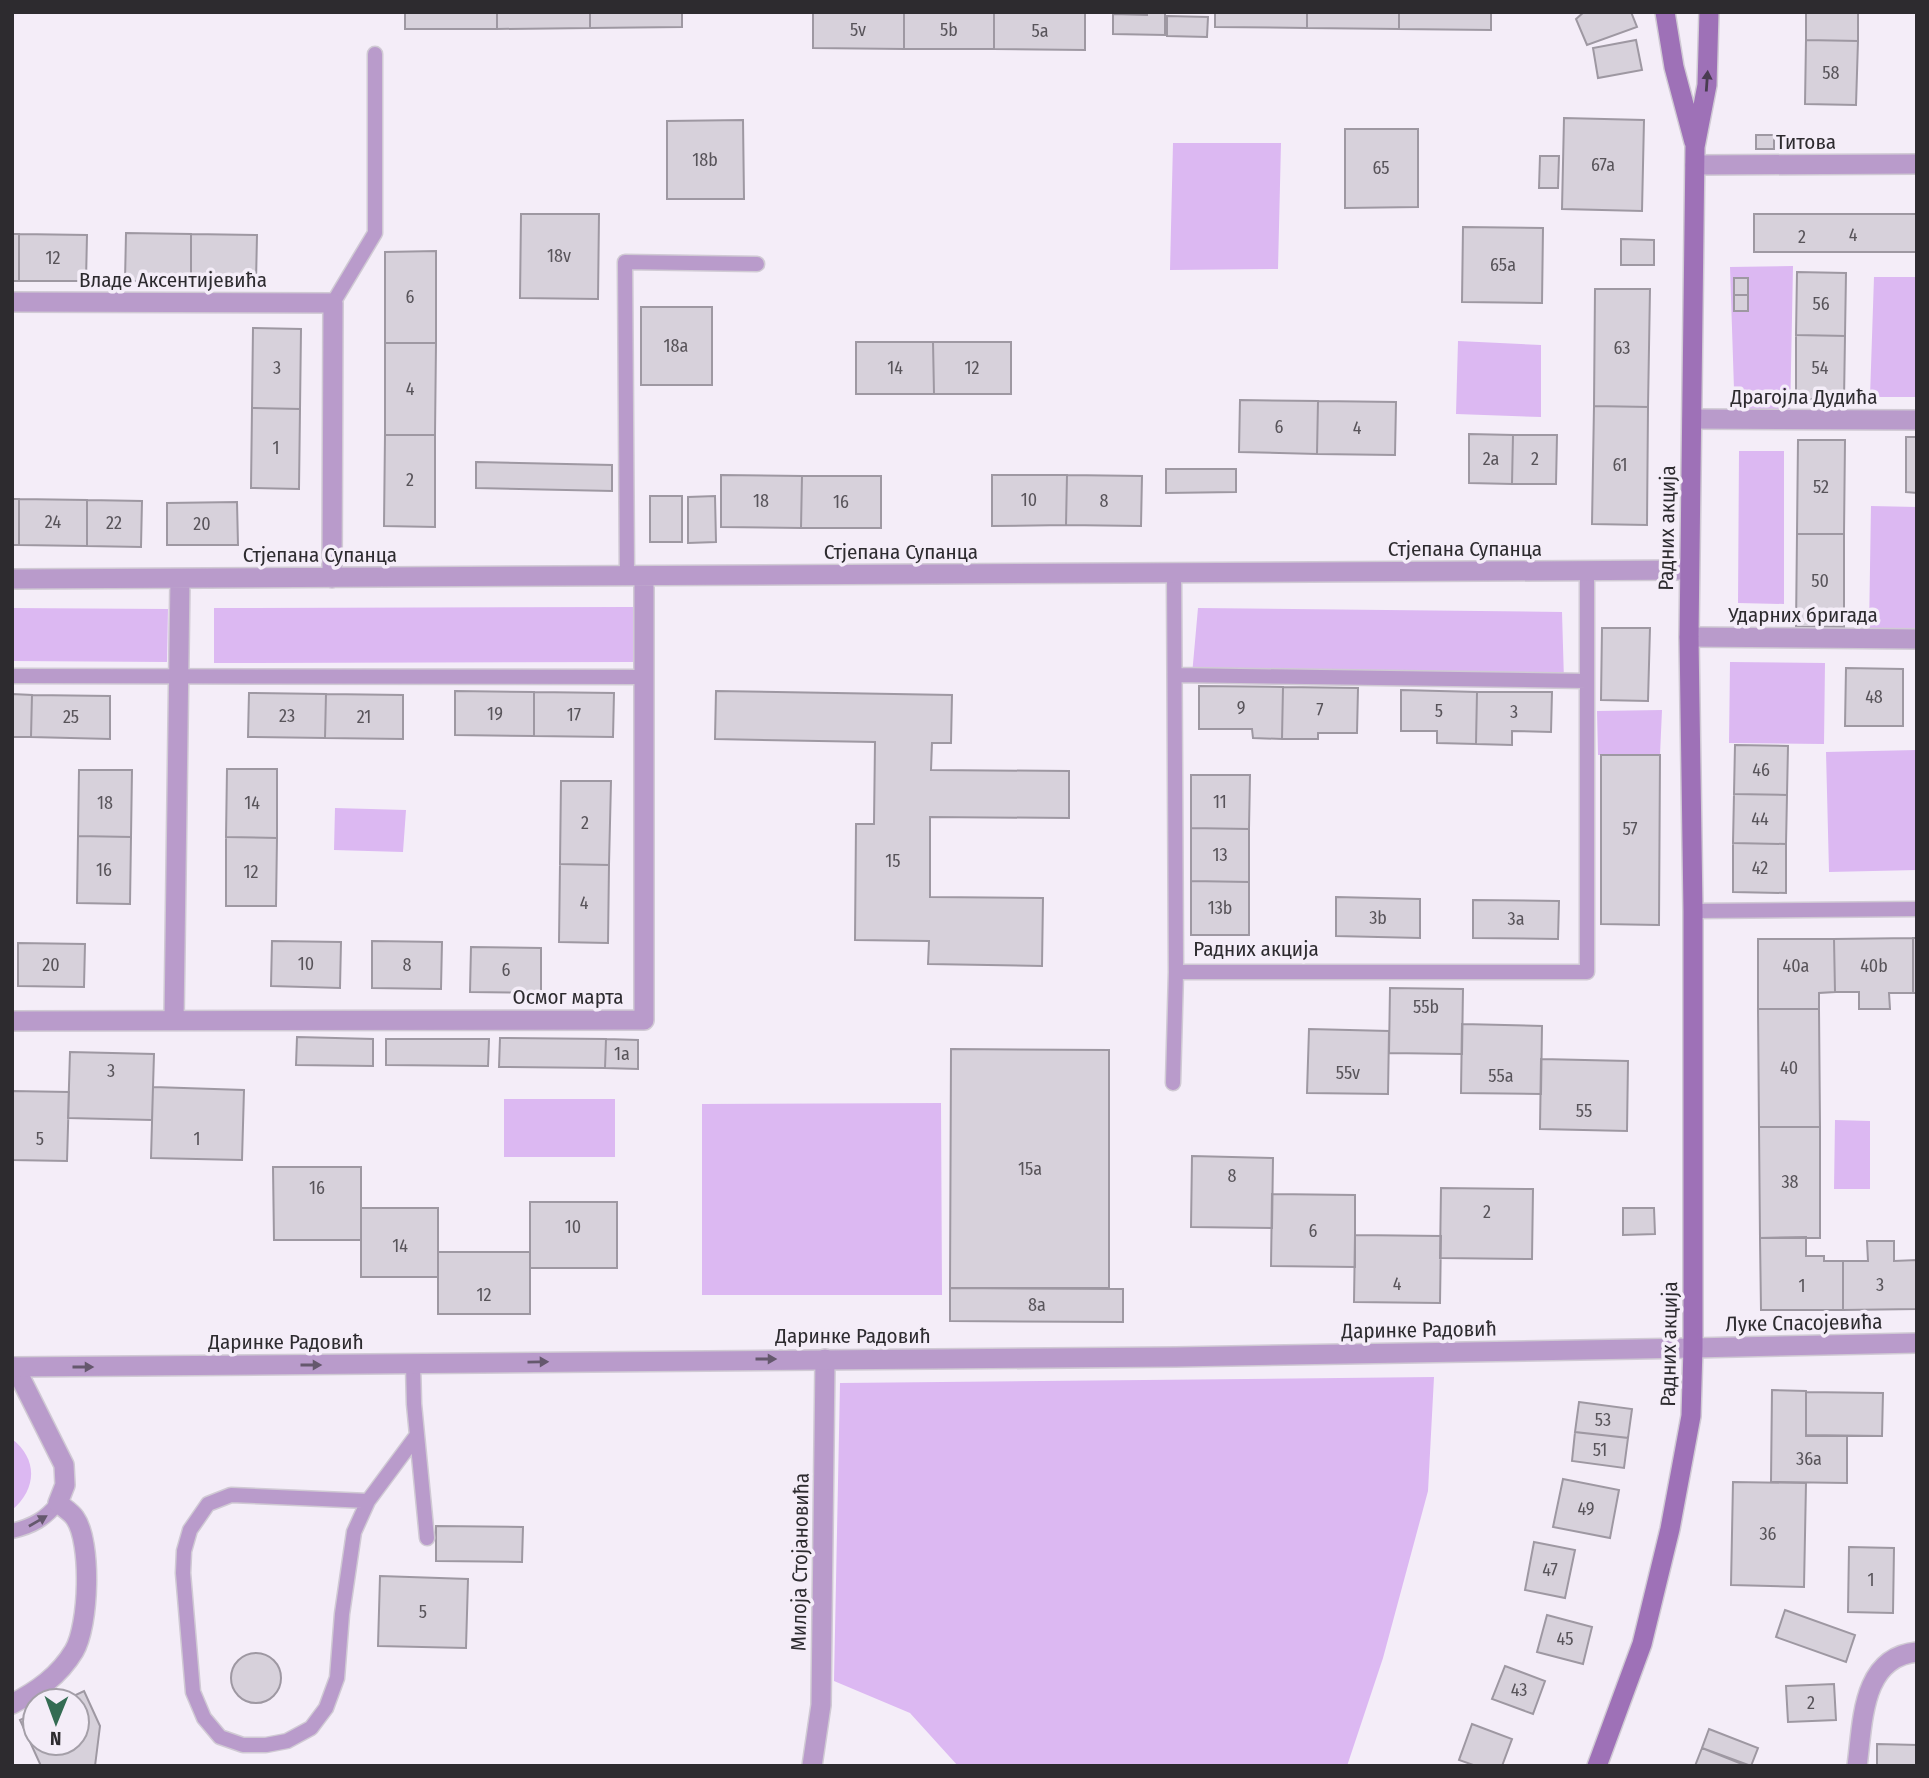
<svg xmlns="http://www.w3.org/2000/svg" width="1929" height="1778" viewBox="0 0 1929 1778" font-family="'Fira Sans Condensed',sans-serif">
<rect width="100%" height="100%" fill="#f4edf8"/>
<path fill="#dcb8f2" d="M 1173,143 L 1281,143 L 1278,269 L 1170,270 Z
M 1793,266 L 1790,419 L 1735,420 L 1730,267 Z
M 1874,277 L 1917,277 L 1917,397 L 1870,397 Z
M 1458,341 L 1541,345 L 1541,417 L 1456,414 Z
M 1739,451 L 1784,451 L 1784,604 L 1738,603 Z
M 1871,506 L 1917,507 L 1917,630 L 1869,630 Z
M 634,607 L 634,662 L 214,663 L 214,608 Z
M 12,608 L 168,609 L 167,662 L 12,661 Z
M 1198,608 L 1562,612 L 1564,681 L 1192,675 Z
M 1730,662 L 1825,663 L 1824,744 L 1729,743 Z
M 1662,710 L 1660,755 L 1598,755 L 1597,711 Z
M 1917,750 L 1917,870 L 1829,872 L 1826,752 Z
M 335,808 L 406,810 L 403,852 L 334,850 Z
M 504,1099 L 615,1099 L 615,1157 L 504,1157 Z
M 941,1103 L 942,1295 L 702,1295 L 702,1104 Z
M 1835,1120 L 1870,1121 L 1870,1189 L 1834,1189 Z
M 1434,1377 L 1428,1491 L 1383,1658 L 1347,1766 L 958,1766 L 910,1713 L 834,1681 L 840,1383 Z
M 12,1439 C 38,1459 37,1489 12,1510 Z"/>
<path fill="#d7d1db" stroke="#9e98a2" stroke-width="2" d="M 405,12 L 497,12 L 497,29 L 405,29 Z
M 497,12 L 590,12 L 590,28 L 497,29 Z
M 590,12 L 682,12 L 682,27 L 590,28 Z
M 813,12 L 904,12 L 904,49 L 813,48 Z
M 904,12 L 994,12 L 994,49 L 904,49 Z
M 994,12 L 1085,12 L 1085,50 L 994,49 Z
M 1147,12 L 1165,12 L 1165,35 L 1113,34 L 1113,14 L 1147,15 Z
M 1215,12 L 1307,12 L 1307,28 L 1215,27 Z
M 1307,12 L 1399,12 L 1399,29 L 1307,28 Z
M 1399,12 L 1491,12 L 1491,30 L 1399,29 Z
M 1584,12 L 1631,12 L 1637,27 L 1587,45 L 1576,19 Z
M 1806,12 L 1858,12 L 1858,41 L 1806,40 Z
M 1167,16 L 1208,17 L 1207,37 L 1167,36 Z
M 1636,40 L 1642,70 L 1598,78 L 1593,48 Z
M 1806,40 L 1858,41 L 1856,105 L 1805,104 Z
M 1564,118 L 1644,120 L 1642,211 L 1562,209 Z
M 743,120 L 744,199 L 667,199 L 667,121 Z
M 1345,129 L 1418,129 L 1418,207 L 1345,208 Z
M 1756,135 L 1774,135 L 1774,149 L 1756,149 Z
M 1540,156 L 1559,156 L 1558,188 L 1539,188 Z
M 521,214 L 599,214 L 598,299 L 520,298 Z
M 1754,214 L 1917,214 L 1917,252 L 1754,252 Z
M 1463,227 L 1543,228 L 1542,303 L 1462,302 Z
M 126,233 L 191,234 L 191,282 L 125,281 Z
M 12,234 L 19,234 L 19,281 L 12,281 Z
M 19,234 L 87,235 L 86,281 L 19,281 Z
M 191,234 L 257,235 L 256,282 L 191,282 Z
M 1621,239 L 1654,240 L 1654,265 L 1621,265 Z
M 436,251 L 436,343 L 385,343 L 385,252 Z
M 1797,272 L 1846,273 L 1845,336 L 1796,335 Z
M 1734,278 L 1748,278 L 1748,295 L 1734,295 Z
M 1595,289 L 1650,289 L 1648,407 L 1594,406 Z
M 1734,295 L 1748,295 L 1748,311 L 1734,311 Z
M 641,307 L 712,307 L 712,385 L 641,385 Z
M 253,328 L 301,329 L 300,409 L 252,408 Z
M 1796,335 L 1845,336 L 1844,400 L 1796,399 Z
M 856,342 L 933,342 L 934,394 L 856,394 Z
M 933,342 L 1011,342 L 1011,394 L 934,394 Z
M 385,343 L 436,343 L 435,435 L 385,435 Z
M 1240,400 L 1318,401 L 1317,454 L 1239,452 Z
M 1318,401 L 1396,402 L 1395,455 L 1317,454 Z
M 1594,406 L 1648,407 L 1647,525 L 1592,524 Z
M 252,408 L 300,409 L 299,489 L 251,488 Z
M 1469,434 L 1513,435 L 1512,484 L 1469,483 Z
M 385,435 L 435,435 L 435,527 L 384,526 Z
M 1513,435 L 1557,435 L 1556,484 L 1512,484 Z
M 1906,437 L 1917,437 L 1917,493 L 1906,492 Z
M 1798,440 L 1845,440 L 1844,534 L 1797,534 Z
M 476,462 L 612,465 L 612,491 L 476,488 Z
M 1166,469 L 1236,469 L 1236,492 L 1166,493 Z
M 721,475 L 802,476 L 801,528 L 721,527 Z
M 992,475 L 1067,475 L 1066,525 L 992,526 Z
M 1067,475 L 1142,476 L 1141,526 L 1066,525 Z
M 802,476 L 881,476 L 881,528 L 801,528 Z
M 650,496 L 682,496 L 682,542 L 650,542 Z
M 715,496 L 716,542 L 688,543 L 688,497 Z
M 12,499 L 19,499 L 19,545 L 12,545 Z
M 19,499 L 87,500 L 87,546 L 19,545 Z
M 87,500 L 142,501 L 141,547 L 87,546 Z
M 237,502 L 238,545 L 167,545 L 167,503 Z
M 1797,534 L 1844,534 L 1844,627 L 1796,627 Z
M 1602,628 L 1650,628 L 1648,701 L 1601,700 Z
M 1846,668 L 1903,669 L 1903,726 L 1845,726 Z
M 1199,686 L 1283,687 L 1282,739 L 1253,738 L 1252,729 L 1199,729 Z
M 1283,687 L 1358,688 L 1357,733 L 1318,733 L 1318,739 L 1282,739 Z
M 1401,690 L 1477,692 L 1476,744 L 1437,743 L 1437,731 L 1401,731 Z
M 455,691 L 534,692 L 534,736 L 455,735 Z
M 716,691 L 952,695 L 951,743 L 932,743 L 931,770 L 1069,771 L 1069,818 L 930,817 L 930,897 L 1043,898 L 1042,966 L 928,964 L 929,941 L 855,940 L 856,824 L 874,824 L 875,742 L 715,739 Z
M 534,692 L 614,693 L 613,737 L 534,736 Z
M 1477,692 L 1552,692 L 1551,732 L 1512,731 L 1512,745 L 1476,744 Z
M 249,693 L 326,694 L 325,738 L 248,737 Z
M 12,694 L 32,695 L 31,737 L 12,737 Z
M 326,694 L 403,695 L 403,739 L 325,738 Z
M 32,695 L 110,696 L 110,739 L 31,737 Z
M 1735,745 L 1788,746 L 1787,795 L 1734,794 Z
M 1601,755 L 1660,755 L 1659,925 L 1601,924 Z
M 227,769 L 277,769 L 277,838 L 226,837 Z
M 79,770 L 132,770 L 131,837 L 78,836 Z
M 1191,775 L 1250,775 L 1249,829 L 1191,828 Z
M 561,781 L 611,781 L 609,865 L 560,864 Z
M 1734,794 L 1787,795 L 1786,844 L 1733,843 Z
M 1191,828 L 1249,829 L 1249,882 L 1191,881 Z
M 78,836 L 131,837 L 130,904 L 77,903 Z
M 226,837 L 277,838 L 276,906 L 226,906 Z
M 1733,843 L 1786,844 L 1786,893 L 1733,892 Z
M 560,864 L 609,865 L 608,943 L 559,942 Z
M 1191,881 L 1249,882 L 1249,935 L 1191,935 Z
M 1336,897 L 1420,899 L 1420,938 L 1336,936 Z
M 1473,900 L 1559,901 L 1558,939 L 1473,938 Z
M 1913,938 L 1917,938 L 1917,993 L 1913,993 Z
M 1913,938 L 1913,993 L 1889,993 L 1890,1009 L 1859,1009 L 1859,992 L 1835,992 L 1834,939 Z
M 1758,939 L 1834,939 L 1835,992 L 1819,993 L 1819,1009 L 1758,1009 Z
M 272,941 L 341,942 L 340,988 L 271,986 Z
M 372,941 L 442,942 L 441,989 L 372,988 Z
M 18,943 L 85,944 L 84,987 L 18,986 Z
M 471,947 L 541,948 L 541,993 L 470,992 Z
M 1390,988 L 1463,989 L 1462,1054 L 1389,1053 Z
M 1758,1009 L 1819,1009 L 1820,1127 L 1759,1127 Z
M 1462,1024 L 1542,1026 L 1541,1094 L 1461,1093 Z
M 1309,1029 L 1389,1031 L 1388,1094 L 1307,1093 Z
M 297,1037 L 373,1039 L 373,1066 L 296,1065 Z
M 500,1038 L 606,1039 L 605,1068 L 499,1067 Z
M 386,1039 L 489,1039 L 488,1066 L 386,1065 Z
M 606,1039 L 638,1040 L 638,1069 L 605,1068 Z
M 951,1049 L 1109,1050 L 1109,1288 L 950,1288 Z
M 70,1052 L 154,1054 L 152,1120 L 68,1118 Z
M 1541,1059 L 1628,1061 L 1627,1131 L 1540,1129 Z
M 153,1087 L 244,1090 L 242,1160 L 151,1158 Z
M 12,1091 L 69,1092 L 67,1161 L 12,1160 Z
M 1759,1127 L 1820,1127 L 1820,1238 L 1760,1238 Z
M 1192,1156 L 1273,1158 L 1272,1228 L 1191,1227 Z
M 273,1167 L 361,1167 L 361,1240 L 274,1240 Z
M 1441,1188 L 1533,1189 L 1532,1259 L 1440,1258 Z
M 1272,1194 L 1355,1195 L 1355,1267 L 1271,1266 Z
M 530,1202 L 617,1202 L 617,1268 L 530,1268 Z
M 361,1208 L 438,1208 L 438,1277 L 361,1277 Z
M 1623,1208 L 1654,1208 L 1655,1234 L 1623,1235 Z
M 1355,1235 L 1441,1236 L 1440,1303 L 1354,1302 Z
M 1806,1237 L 1806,1256 L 1824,1256 L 1824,1261 L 1843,1261 L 1843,1310 L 1761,1310 L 1760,1238 Z
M 1867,1241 L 1894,1241 L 1894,1261 L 1917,1260 L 1917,1309 L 1843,1310 L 1843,1261 L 1868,1261 Z
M 438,1252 L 530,1252 L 530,1314 L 438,1314 Z
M 950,1288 L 1123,1289 L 1123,1322 L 950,1321 Z
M 1772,1390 L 1806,1391 L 1806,1436 L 1847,1436 L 1847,1483 L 1771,1482 Z
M 1806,1392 L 1883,1393 L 1882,1436 L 1806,1435 Z
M 1579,1402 L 1632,1409 L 1628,1438 L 1575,1432 Z
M 1575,1432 L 1628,1438 L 1624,1468 L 1572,1461 Z
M 1563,1479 L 1619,1490 L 1610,1538 L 1553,1527 Z
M 1733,1482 L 1806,1483 L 1804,1587 L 1731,1585 Z
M 436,1526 L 523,1527 L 522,1562 L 436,1561 Z
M 1534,1542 L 1575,1550 L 1565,1598 L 1525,1590 Z
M 1849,1547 L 1894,1548 L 1893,1613 L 1848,1612 Z
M 380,1576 L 468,1579 L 466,1648 L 378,1646 Z
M 1785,1610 L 1855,1635 L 1846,1662 L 1776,1637 Z
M 1547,1615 L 1592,1627 L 1583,1664 L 1537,1652 Z
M231 1678a25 25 0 1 1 50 0a25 25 0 1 1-50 0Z
M 1505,1666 L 1545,1681 L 1533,1714 L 1492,1699 Z
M 1834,1684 L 1836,1720 L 1788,1722 L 1786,1686 Z
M 84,1691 L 100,1726 L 95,1766 L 41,1766 L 20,1720 L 35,1713 L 35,1743 L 77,1743 L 77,1701 L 63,1701 Z
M 1472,1724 L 1512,1739 L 1502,1766 L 1476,1766 L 1459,1760 Z
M 1709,1729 L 1758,1748 L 1751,1766 L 1702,1748 Z
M 1877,1744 L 1917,1745 L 1917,1766 L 1877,1766 Z
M 1702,1748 L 1747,1766 L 1695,1766 Z"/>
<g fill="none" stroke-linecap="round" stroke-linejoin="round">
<defs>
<path id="service" d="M 333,303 L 375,233 L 375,54
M 627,577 L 625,262 L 757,264
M 1176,675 L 1586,681
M 12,676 L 643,677
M 1693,911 L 1917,909
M 1176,972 L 1587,972 L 1587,570
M 1173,1083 L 1176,972 L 1174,573
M 413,1364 L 414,1404 L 427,1538
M 368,1501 L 231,1495 L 208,1504 L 190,1530 L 184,1551 L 183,1573 L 193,1692 L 204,1718 L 220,1737 L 243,1745 L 266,1745 L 287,1741 L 311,1728 L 326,1708 L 337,1678 L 342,1614 L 354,1532 L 368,1501 L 417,1435
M 12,1531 C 33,1526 45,1519 58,1503"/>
<path id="minor" d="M 1695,165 L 1917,164
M 12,302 L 333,303 L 332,578
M 1692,419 L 1917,420
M 12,579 L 1689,570
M 1689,637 L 1917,639
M 174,1020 L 180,579
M 12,1021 L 644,1020 L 644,576
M 1693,1348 L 1917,1343
M 12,1704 C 37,1691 59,1676 74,1651 C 89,1626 92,1542 75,1518 C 71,1512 64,1508 58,1503 L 65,1485 L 64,1465 L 15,1367
M 812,1766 L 821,1705 L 825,1359
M 1857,1766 C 1863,1723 1861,1657 1917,1652"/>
<path id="tertiary" d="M 12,1367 L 1176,1357 L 1693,1348"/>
<path id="secondary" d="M 1665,12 L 1674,67 L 1694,142
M 1597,1766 L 1642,1644 L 1670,1529 L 1691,1416 L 1693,1348 L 1693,911 L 1689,637 L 1695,147 L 1707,85 L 1709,12"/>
</defs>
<use href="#service" stroke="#d0cad4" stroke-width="17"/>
<use href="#minor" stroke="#d0cad4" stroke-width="22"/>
<use href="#tertiary" stroke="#d0cad4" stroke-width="22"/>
<use href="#secondary" stroke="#d0cad4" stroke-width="22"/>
<use href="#service" stroke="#b99bcb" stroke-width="14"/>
<use href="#minor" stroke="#b99bcb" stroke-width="19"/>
<use href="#tertiary" stroke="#b99bcb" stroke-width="19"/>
<use href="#secondary" stroke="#9e71b7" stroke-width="19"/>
</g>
<defs><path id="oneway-solid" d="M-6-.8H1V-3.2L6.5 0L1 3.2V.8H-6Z" transform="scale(1.75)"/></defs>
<use fill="#493c51" href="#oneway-solid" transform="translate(1707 81) rotate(-86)"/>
<g fill="#65586d">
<use href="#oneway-solid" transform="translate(766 1359)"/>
<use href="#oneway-solid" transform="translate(538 1362) rotate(-1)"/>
<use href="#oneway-solid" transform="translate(311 1365)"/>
<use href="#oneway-solid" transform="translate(83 1367)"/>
<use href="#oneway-solid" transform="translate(38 1521) rotate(-30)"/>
</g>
<g text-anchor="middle" stroke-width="7" stroke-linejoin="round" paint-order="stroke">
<g font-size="18" fill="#58545a">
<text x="858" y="36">5v</text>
<text x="949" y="36">5b</text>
<text x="1040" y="37">5a</text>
<text x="1831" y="79">58</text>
<text x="705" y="166">18b</text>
<text x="1603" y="171">67a</text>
<text x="1381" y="174">65</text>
<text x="1853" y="241">4</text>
<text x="1802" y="243">2</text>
<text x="559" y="262">18v</text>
<text x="53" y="264">12</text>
<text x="1503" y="271">65a</text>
<text x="410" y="303">6</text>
<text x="1821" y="310">56</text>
<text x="676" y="352">18a</text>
<text x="1622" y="354">63</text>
<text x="277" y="374">3</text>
<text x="895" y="374">14</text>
<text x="972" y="374">12</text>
<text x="1820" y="374">54</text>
<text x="410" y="395">4</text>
<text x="1279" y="433">6</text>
<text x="1357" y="434">4</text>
<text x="276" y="454">1</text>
<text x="1491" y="465">2a</text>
<text x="1535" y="465">2</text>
<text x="1620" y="471">61</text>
<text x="410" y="486">2</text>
<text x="1821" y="493">52</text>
<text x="1029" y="506">10</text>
<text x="761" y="507">18</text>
<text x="1104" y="507">8</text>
<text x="841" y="508">16</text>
<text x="53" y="528">24</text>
<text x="114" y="529">22</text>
<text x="202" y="530">20</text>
<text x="1820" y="587">50</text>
<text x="1874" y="703">48</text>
<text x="1241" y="714">9</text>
<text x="1320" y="716">7</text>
<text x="1439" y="717">5</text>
<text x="1514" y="718">3</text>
<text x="495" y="720">19</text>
<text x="574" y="721">17</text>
<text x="287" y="722">23</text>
<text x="71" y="723">25</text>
<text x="364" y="723">21</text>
<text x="1761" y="776">46</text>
<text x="1220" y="808">11</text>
<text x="105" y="809">18</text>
<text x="252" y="809">14</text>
<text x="1760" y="825">44</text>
<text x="585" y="829">2</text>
<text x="1630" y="835">57</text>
<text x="1220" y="861">13</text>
<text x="893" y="867">15</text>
<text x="1760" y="874">42</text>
<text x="104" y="876">16</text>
<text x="251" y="878">12</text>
<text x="584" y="909">4</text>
<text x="1220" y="914">13b</text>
<text x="1378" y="924">3b</text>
<text x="1516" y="925">3a</text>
<text x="306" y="970">10</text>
<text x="51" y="971">20</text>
<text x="407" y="971">8</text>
<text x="1796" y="972">40a</text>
<text x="1874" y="972">40b</text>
<text x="506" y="976">6</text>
<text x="1426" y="1013">55b</text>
<text x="622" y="1060">1a</text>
<text x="1789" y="1074">40</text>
<text x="111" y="1077">3</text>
<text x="1348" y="1079">55v</text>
<text x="1501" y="1082">55a</text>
<text x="1584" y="1117">55</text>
<text x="40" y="1145">5</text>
<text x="197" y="1145">1</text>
<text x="1030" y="1175">15a</text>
<text x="1232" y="1182">8</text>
<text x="1790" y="1188">38</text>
<text x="317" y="1194">16</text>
<text x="1487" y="1218">2</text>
<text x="573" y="1233">10</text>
<text x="1313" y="1237">6</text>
<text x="400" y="1252">14</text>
<text x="1397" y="1290">4</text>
<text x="1880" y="1291">3</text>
<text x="1802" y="1292">1</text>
<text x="484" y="1301">12</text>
<text x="1037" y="1311">8a</text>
<text x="1603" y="1426">53</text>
<text x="1600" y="1456">51</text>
<text x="1809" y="1465">36a</text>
<text x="1586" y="1515">49</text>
<text x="1768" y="1540">36</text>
<text x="1550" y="1576">47</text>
<text x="1871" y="1586">1</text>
<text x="423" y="1618">5</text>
<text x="1565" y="1645">45</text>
<text x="1519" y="1696">43</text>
<text x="1811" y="1709">2</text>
</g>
<g font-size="21" fill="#2d2b2f" stroke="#f4edf8">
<text x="1806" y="149">Титова</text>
<text x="173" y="287">Владе Аксентијевића</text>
<text x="1804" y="404">Драгојла Дудића</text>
<text transform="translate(1667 528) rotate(-89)" y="7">Радних акција</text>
<text x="1465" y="556">Стјепана Супанца</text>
<text x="901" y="559">Стјепана Супанца</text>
<text x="320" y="562">Стјепана Супанца</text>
<text x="1803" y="622">Ударних бригада</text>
<text x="1256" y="956">Радних акција</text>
<text x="568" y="1004">Осмог марта</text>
<text transform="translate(1804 1323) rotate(-1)" y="7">Луке Спасојевића</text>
<text transform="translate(1419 1330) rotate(-1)" y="7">Даринке Радовић</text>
<text x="853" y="1343">Даринке Радовић</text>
<text x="286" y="1349">Даринке Радовић</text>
<text transform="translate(1669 1344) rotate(-89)" y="7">Радних акција</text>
<text transform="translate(800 1562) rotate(-89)" y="7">Милоја Стојановића</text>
</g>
</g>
<rect width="1929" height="1778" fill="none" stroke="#2d2b2f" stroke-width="28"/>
<g transform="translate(56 1722) rotate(181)"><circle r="33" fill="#f4edf8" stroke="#a49fa8" stroke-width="2"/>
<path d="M0-5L12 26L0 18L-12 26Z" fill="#346c53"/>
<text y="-10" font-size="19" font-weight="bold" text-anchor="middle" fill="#2d2b2f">N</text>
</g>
</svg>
